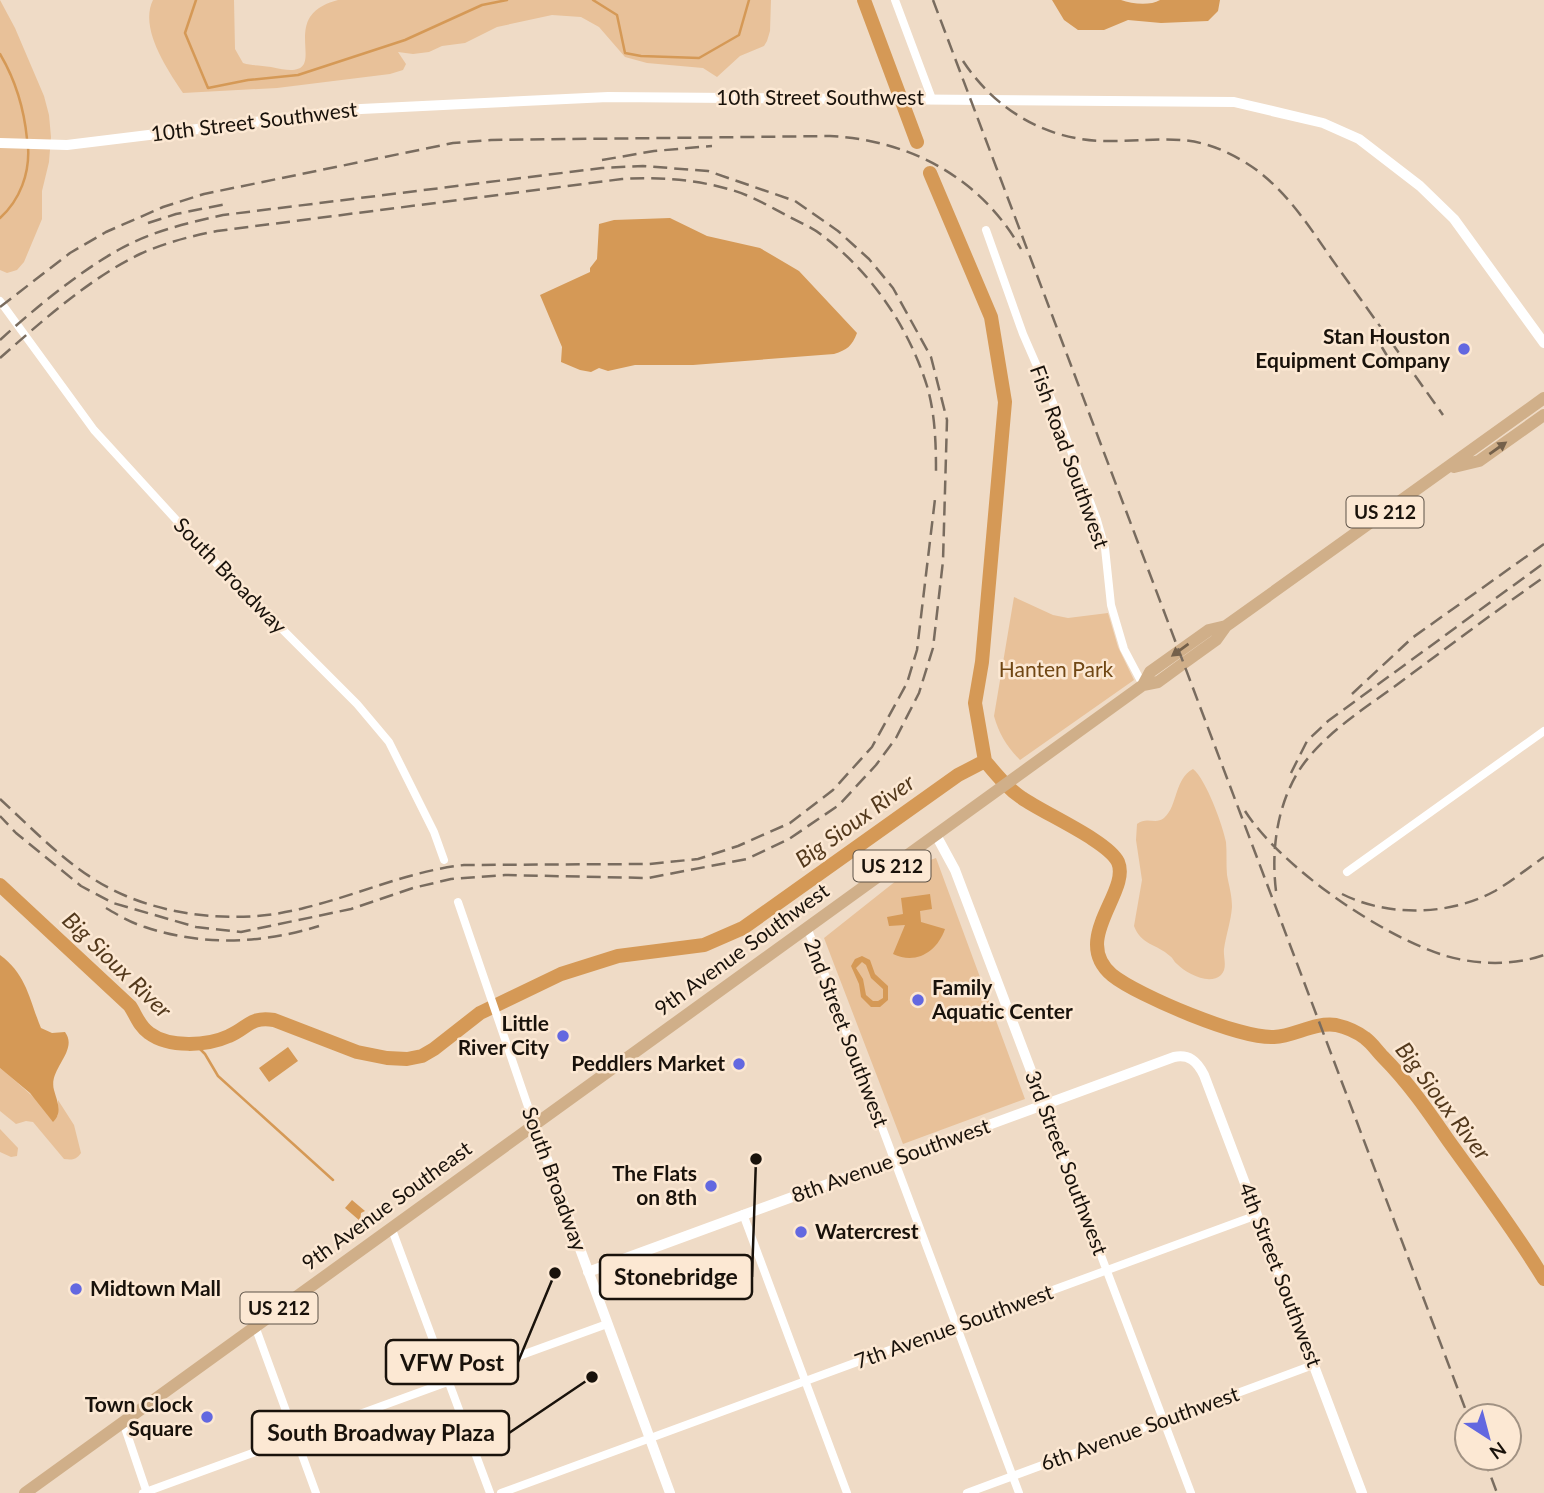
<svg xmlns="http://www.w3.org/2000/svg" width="1544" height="1493" viewBox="0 0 1544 1493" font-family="Lato,sans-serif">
<rect width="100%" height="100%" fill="#efdbc6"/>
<path fill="#e8c199" d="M 0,0 L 15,28 L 44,96 L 49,115 L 51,137 L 49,162 L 42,191 L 42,219 L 24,262 L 17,270 L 7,273 L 0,270 Z
M 153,0 L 234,0 L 235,49 L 243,63 C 252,66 261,65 271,67 C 327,81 294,43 310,17 C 317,7 327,3 338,0 L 771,0 L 770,31 L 767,41 L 764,46 L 740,56 L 717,77 L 703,68 L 647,63 L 625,57 L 599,27 L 581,17 L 552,15 L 497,27 L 465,43 L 442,46 L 429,52 L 413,54 L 398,52 L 406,64 L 403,70 L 390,74 L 277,88 L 183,93 C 167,69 139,28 153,0 Z
M 1014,597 L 1053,615 L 1068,618 L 1108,613 L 1118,647 L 1134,680 L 1020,760 C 1007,747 999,734 994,716 Z
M 1193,769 C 1206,779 1223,826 1226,842 C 1227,853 1226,864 1227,875 C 1229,886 1232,895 1232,907 C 1231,921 1226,935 1224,949 C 1223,957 1228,968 1221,975 C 1209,986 1186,973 1177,964 C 1174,962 1173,958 1170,956 C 1157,944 1141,945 1134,926 L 1142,880 L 1136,840 L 1137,824 C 1147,816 1155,825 1164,818 C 1178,806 1174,779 1193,769 Z
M 936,858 L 1025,1099 L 903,1144 L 824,938 L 916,865 Z
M 0,1068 C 20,1084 37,1102 58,1116 L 58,1100 L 74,1125 L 81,1153 C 76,1160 72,1160 64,1159 L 33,1122 L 26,1121 L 16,1124 L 0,1111 Z
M 0,1129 L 18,1148 L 17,1156 L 11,1157 L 0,1152 Z"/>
<path fill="#d59956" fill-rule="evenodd" d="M 1052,0 L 1121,0 C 1132,4 1150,6 1160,0 L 1220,0 L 1218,11 L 1208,21 L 1161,23 L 1128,20 L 1104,30 L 1078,30 L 1064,20 Z
M 670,218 L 707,236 L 760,248 L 799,271 L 857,333 C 852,346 847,350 834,354 L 693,365 L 635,365 L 608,371 L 599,368 L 591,372 L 580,370 L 561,362 L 562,347 L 540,295 L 590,272 L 590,268 L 597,259 L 599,224 L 614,220 Z
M 930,894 L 932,909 L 920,911 L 921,922 L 945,929 C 937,952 916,965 893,954 L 905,925 L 889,926 L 887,917 L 903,914 L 901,898 Z
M 0,955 C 27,975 29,999 41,1028 L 52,1033 L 65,1032 C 79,1051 48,1069 54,1090 C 57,1101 63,1113 53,1122 L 30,1093 L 0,1068 Z
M 862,956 L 870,960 L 875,974 L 888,986 L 888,1000 L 880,1007 L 871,1007 L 861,997 L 859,984 L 851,966 L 855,959 ZM 862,962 L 866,965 L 871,978 L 883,989 L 883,998 L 878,1001 L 873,1001 L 866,995 L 863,979 L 856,968 Z
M 288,1047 L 298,1061 L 269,1082 L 259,1068 Z
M 352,1200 L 365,1211 L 361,1213 L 360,1221 L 345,1208 Z"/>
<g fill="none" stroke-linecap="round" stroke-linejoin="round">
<path stroke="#d59956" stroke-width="2.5" d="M 196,0 L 185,33 L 208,88 L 248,80 L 298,75 L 405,40 L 482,5 L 507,0
M 593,0 L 617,15 L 625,53 L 641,56 L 699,58 L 739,35 L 749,0
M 0,54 C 16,81 24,108 27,139
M 0,218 C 20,200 30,173 28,146
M 194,1043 L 205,1054 L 218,1076 L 333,1180"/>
<path stroke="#d59956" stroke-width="14" d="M 864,0 L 917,142
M 930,173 L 991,317 L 1005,402 L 982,662 L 975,703 L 985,761
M 985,761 C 996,774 1007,788 1022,798 C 1043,813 1108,841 1118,862 C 1131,892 1070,939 1112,975 C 1138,996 1241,1039 1274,1037 C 1295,1036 1314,1022 1336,1025 C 1345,1027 1357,1032 1365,1038 C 1372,1043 1377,1051 1383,1057 C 1408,1082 1428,1111 1448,1140 C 1481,1186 1515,1231 1544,1279
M 0,885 L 130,1006 C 136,1015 139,1026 149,1033 C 169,1048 207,1046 229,1036 C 248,1028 250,1016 274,1020 L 357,1052 L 387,1058 L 407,1059 L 422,1056 L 434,1049 L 480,1013 L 561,974 L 618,956 L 704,945 L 743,928 L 958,775 L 985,761"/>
<path stroke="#fff" stroke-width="8" d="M 895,0 L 932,99
M 986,230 L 1023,334 L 1053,403 L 1097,520 L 1105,548 L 1111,605 L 1124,649 L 1143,685
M 0,301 L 94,430 L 212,559 L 357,704 L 389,742 L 434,832 L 444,860
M 1347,872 L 1544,731
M 458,902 L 534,1124
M 807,927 L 1019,1493
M 1044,1105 L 1191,1493
M 743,1214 L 847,1493
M 391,1227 L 490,1493
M 255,1326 L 316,1493
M 123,1422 L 147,1493
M 143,1493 L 607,1324
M 501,1493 L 1257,1215
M 967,1493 L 1313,1365"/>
<path stroke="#fff" stroke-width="10" d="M 936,835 L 955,870 L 1044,1105
M 534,1124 L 670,1493
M 588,1272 L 1174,1057 C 1189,1054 1197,1061 1204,1075 L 1362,1493"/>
<path stroke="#fff" stroke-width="10" d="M 0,143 L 67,145 L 361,109 L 608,97 L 1234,102 L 1323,123 L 1359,139 L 1420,186 L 1454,219 L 1544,343"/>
<path stroke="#d0af89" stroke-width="12" d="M 1454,467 L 1479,461 L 1544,415
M 1143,685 L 1150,672 L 1209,630 L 1226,626
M 25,1493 L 1143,685 L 1158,682 L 1184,663 L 1216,640 L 1226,626 L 1544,398"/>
<path stroke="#796c5f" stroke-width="2.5" stroke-dasharray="14 7" stroke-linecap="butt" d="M 933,0 L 1468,1416
M 963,61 C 996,111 1049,142 1110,141 C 1165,141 1192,131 1243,161 C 1287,187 1312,232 1341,272 C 1375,319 1409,367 1443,415
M 602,160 L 654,151 L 712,146
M 148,223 L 176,214 L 226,204
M 0,307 L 70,253 L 106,232 L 163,207 L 204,194 L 238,187 L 453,143 L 491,140 L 830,136 C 910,140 981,178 1021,249
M 1371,329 L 1389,359
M 0,340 C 34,309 80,271 120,249 C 152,231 188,223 223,215 L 602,168 L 643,166 L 708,171 L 795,201 L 838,231 L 869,259 L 893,288 L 931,357 L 947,420 L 943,561 L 933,648 L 919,693 L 896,738 L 876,765 L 839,805 L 789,839 L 747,859 L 648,878 L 505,875 L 451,879 L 413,888 L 351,909 L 241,932 L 196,927 L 113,903 L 81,886 L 16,833 L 0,816
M 0,358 C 41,322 90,278 140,254 C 164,243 191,236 217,231 L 622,179 C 658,177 693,179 728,189 C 748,194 767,205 786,215 C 798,222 812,227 823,236 C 872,273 909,328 927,386 C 935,413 936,443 936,471
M 1352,694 L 1412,638 L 1544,544
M 1291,773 L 1307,741 L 1328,721 L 1544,563
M 0,799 C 38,834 77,876 126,896 C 181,919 247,923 304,908 C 358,895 409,871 464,865 L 649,864 L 698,859 L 738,846 L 790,823 L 833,790 L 872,747 L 907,683 L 917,650 L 935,499
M 1245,811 C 1281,867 1380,935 1443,955 C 1475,965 1513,966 1544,955
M 1276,891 C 1271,850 1277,807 1298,772 C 1322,734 1366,708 1402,681 C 1449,646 1496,611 1544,577
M 1342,894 C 1388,917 1449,916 1495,891 C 1512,881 1528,868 1544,857
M 106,908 C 118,915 131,923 145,927 C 201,946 262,944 319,926
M 1484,1458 L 1497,1493"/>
</g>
<defs><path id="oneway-solid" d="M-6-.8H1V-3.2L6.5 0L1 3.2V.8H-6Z" transform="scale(1.75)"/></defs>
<g fill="#74604a">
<use href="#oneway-solid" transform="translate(1498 448) rotate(-35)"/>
<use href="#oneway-solid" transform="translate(1180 650) rotate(144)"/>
</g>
<g fill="#6368e0" stroke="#fce8d3" stroke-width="2.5">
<circle cx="1464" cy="349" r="7"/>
<circle cx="918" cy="1000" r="7"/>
<circle cx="563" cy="1036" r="7"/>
<circle cx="739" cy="1064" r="7"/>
<circle cx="711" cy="1186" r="7"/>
<circle cx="801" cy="1232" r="7"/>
<circle cx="76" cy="1289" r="7"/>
<circle cx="207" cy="1417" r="7"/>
</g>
<g text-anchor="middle" stroke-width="5" stroke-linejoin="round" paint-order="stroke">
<g fill="#fce8d3" stroke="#5d5247" stroke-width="2">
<rect x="1346.5" y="496.5" width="77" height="31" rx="5"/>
<rect x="853.5" y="850.5" width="77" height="31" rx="5"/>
<rect x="240.5" y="1292.5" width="77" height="31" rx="5"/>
</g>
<g font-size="19" font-weight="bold" fill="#19120b">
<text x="1385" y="519">US 212</text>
<text x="892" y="873">US 212</text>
<text x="279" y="1315">US 212</text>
</g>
<g font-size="21" fill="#19120b" stroke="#fce8d3">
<text x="820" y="105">10th Street Southwest</text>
<text transform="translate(254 122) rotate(-7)" y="7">10th Street Southwest</text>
<text transform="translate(1069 457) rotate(70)" y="7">Fish Road Southwest</text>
<text transform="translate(230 576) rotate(46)" y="7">South Broadway</text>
<text transform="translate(742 950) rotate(-36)" y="7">9th Avenue Southwest</text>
<text transform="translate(846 1033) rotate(69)" y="7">2nd Street Southwest</text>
<text transform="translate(891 1161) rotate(-20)" y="7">8th Avenue Southwest</text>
<text transform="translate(1066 1163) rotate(69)" y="7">3rd Street Southwest</text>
<text transform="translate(554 1179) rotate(70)" y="7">South Broadway</text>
<text transform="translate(387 1206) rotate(-36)" y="7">9th Avenue Southeast</text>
<text transform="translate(1280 1275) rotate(69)" y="7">4th Street Southwest</text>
<text transform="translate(954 1327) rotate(-20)" y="7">7th Avenue Southwest</text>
<text transform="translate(1140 1429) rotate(-20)" y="7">6th Avenue Southwest</text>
</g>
<g font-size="21" font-weight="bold" fill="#19120b" stroke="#fce8d3" text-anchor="end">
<text x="1450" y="344">Stan Houston<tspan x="1450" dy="24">Equipment Company</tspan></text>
<text x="932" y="995" text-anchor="start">Family<tspan x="932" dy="24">Aquatic Center</tspan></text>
<text x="549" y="1031">Little<tspan x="549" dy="24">River City</tspan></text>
<text x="725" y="1071">Peddlers Market</text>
<text x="697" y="1181">The Flats<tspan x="697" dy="24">on 8th</tspan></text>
<text x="815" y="1239" text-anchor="start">Watercrest</text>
<text x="90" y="1296" text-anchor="start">Midtown Mall</text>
<text x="193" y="1412">Town Clock<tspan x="193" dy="24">Square</tspan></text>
</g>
<g font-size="21" fill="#704714" stroke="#fce8d3">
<text x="1056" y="677">Hanten Park</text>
</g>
<g font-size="23" font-style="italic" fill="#53391c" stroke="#fce8d3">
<text transform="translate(855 821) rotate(-36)" y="8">Big Sioux River</text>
<text transform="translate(117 965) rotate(44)" y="8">Big Sioux River</text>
<text transform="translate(1443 1101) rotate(53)" y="8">Big Sioux River</text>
</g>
</g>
<path fill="none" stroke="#19120b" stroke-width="2.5" d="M756 1159L752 1277M555 1273L518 1362M592 1377L509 1433"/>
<g fill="#19120b" stroke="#fce8d3" stroke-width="2.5">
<circle cx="756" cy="1159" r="7"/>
<circle cx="555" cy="1273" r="7"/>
<circle cx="592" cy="1377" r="7"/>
</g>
<g fill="#fce8d3" stroke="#19120b" stroke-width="2.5">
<rect x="600" y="1255" width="152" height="44" rx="7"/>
<rect x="386" y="1340" width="132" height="44" rx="7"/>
<rect x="252" y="1411" width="257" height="44" rx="7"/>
</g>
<g font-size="23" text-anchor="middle" font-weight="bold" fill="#19120b">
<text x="676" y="1285">Stonebridge</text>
<text x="452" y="1371">VFW Post</text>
<text x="381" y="1441">South Broadway Plaza</text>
</g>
<g transform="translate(1488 1437) rotate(144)"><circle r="33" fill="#fce8d3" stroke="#a19283" stroke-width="2"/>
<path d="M0-5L12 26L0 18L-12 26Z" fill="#6368e0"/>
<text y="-10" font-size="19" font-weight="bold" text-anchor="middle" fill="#19120b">N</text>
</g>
</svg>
